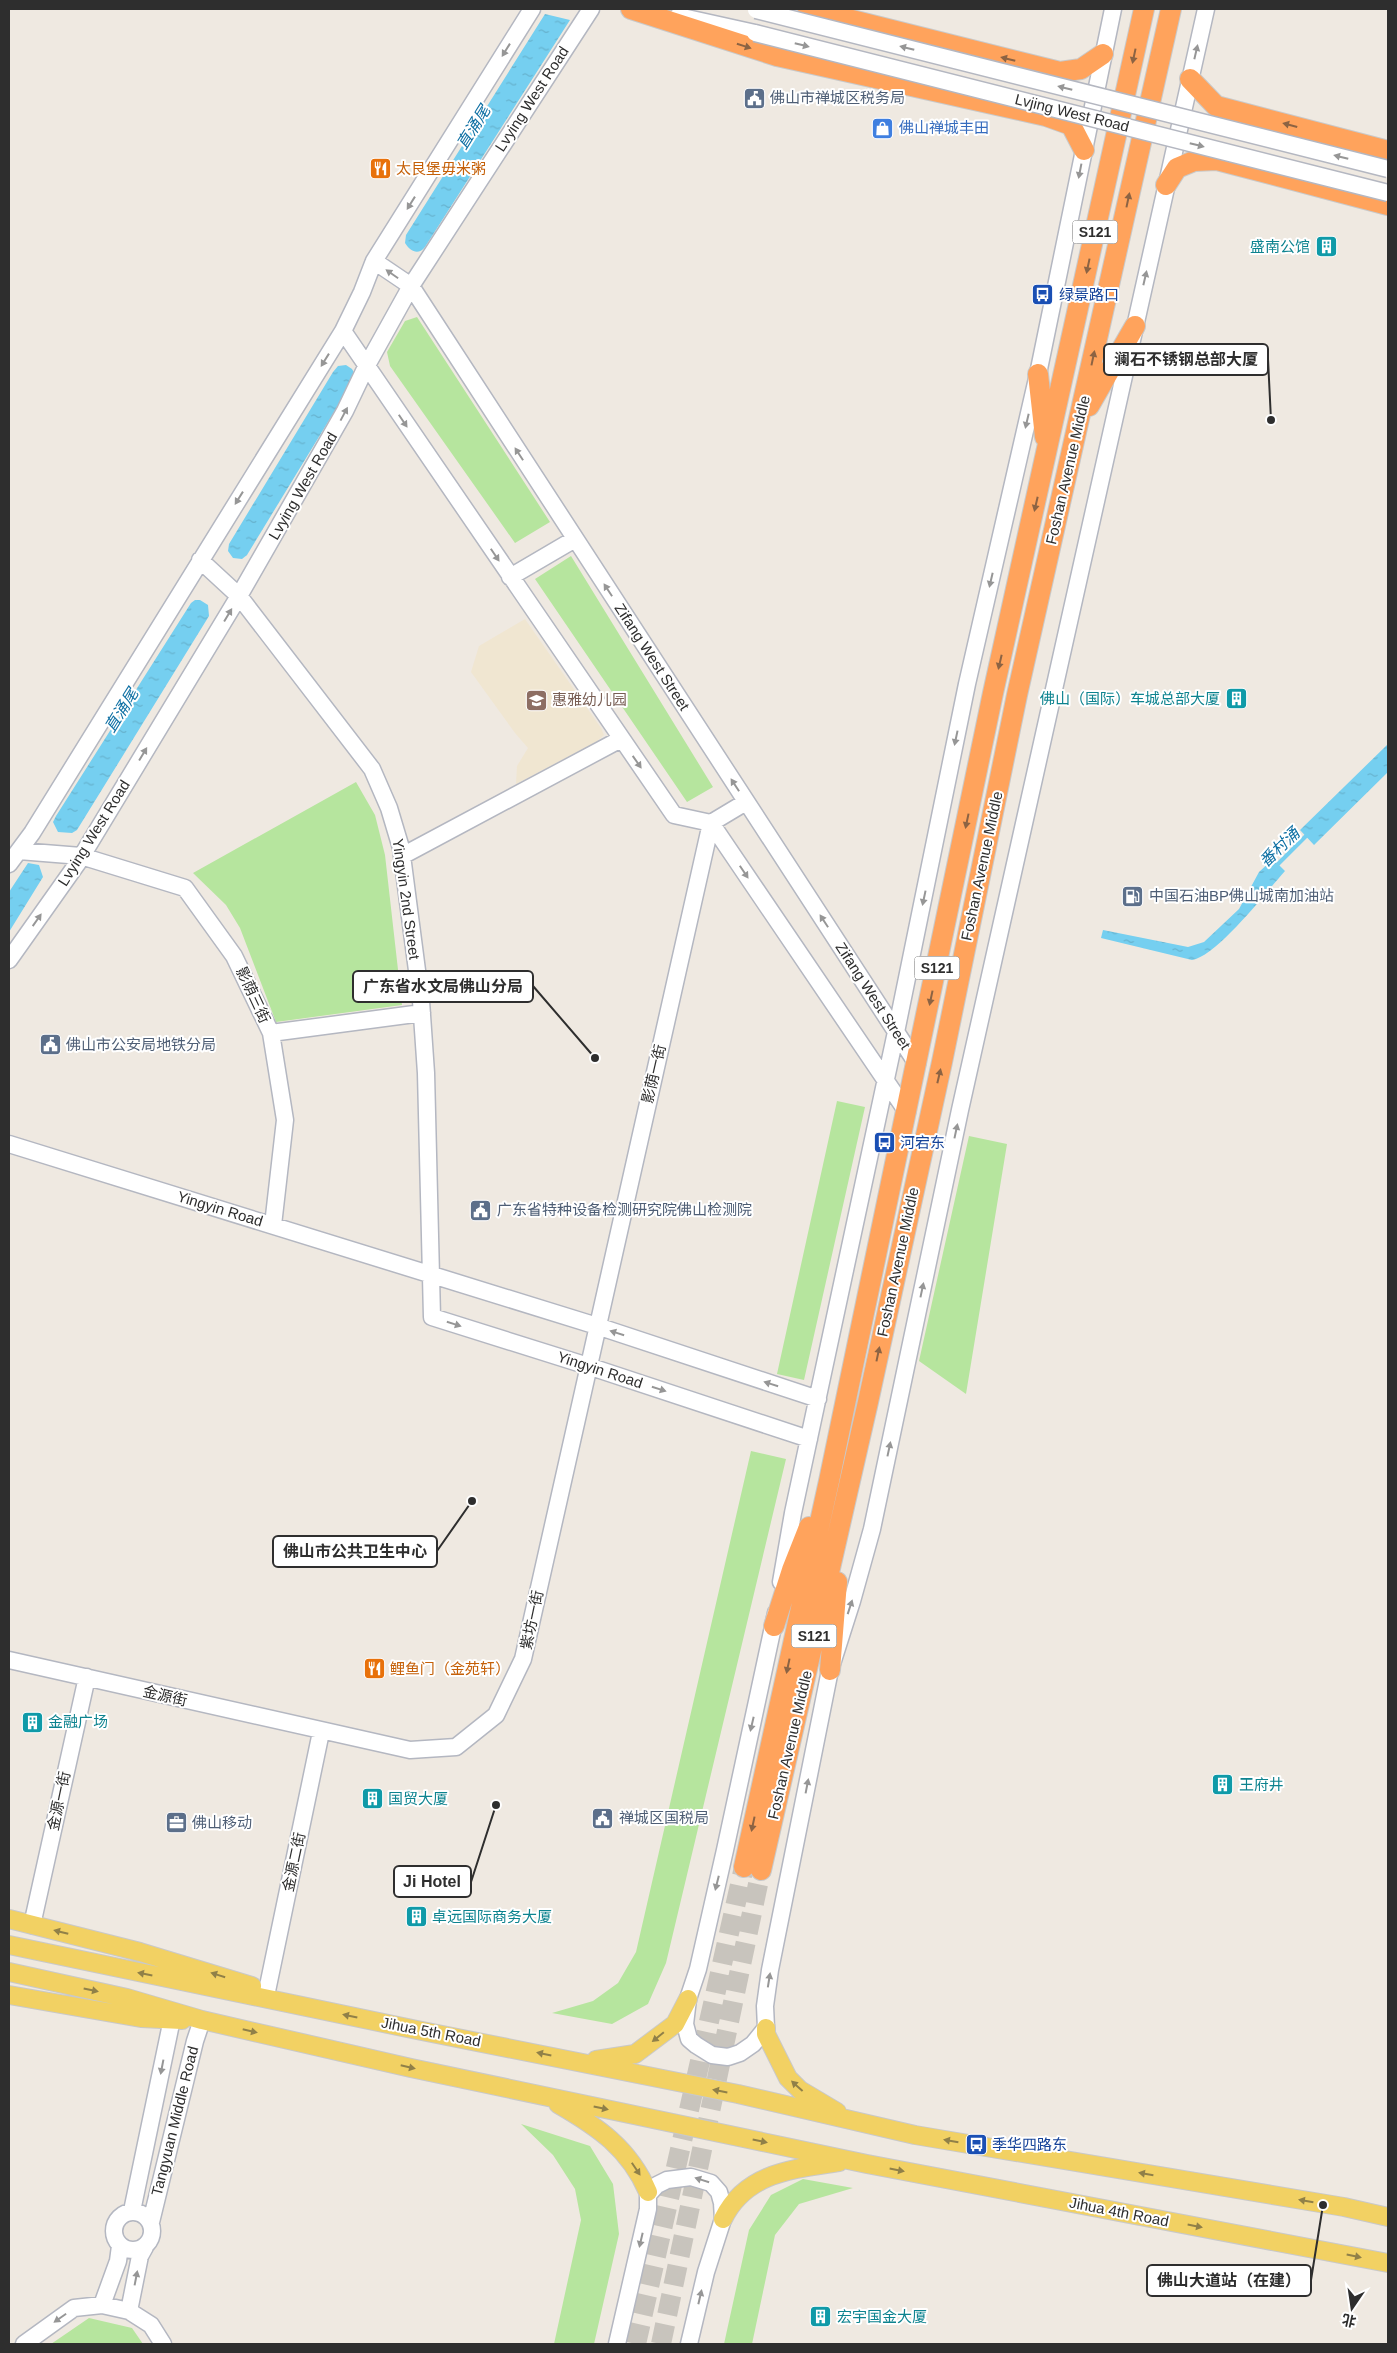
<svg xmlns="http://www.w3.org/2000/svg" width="1397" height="2353" viewBox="0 0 1397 2353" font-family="Arial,'Noto Sans SC',sans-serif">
<defs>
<pattern id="water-ripples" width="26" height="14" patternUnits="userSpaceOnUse" patternTransform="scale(1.25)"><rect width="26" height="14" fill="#75cff0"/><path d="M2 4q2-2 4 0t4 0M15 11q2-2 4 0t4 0" fill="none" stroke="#66b2ce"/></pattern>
</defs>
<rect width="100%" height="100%" fill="#efe9e1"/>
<path fill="#f0e6d1" d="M 525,619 L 601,728 L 604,735 L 596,742 L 516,784 L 517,766 L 528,748 L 515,733 L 471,672 L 479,646 Z"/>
<path fill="#b6e59e" d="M 417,317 L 550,522 L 515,543 L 390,366 L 387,352 L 405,321 Z
M 571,556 L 713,787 L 687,802 L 535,579 Z
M 356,782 L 375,815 L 385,855 L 402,1005 L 276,1022 L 240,928 L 226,905 L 193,873 Z
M 837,1101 L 865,1107 L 804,1380 L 777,1374 Z
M 969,1136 L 1007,1144 L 966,1394 L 919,1361 Z
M 751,1451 L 786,1459 L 666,1963 L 648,2004 L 612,2024 L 552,2013 L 593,2001 L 618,1983 L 636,1952 Z
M 521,2124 L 590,2146 L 613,2184 L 619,2234 L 594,2344 L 554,2344 L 581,2220 L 575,2189 L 553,2155 Z
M 803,2179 L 853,2188 L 799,2204 L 775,2235 L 752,2344 L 724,2344 L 749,2230 L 771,2195 Z
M 89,2318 L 132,2328 L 143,2344 L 51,2344 Z"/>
<path fill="url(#water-ripples)" d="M 545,14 L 570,20 L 425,247 C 418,256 410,251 405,243 L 406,235 Z
M 346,365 L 352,369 L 356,376 L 247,555 L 242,559 L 233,558 L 228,551 L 229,544 L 333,372 L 338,366 Z
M 195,600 L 200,600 L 208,605 L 209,616 L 77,830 L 72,833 L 58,832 L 53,822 L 56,816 L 191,603 Z
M 1388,744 L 1388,772 L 1314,845 L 1300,830 Z
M 1273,859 L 1285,871 C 1267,891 1217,956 1192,960 L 1101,938 L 1103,930 L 1188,947 L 1204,942 L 1239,909 L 1259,872 Z
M 28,863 L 39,865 L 43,877 L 9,932 L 9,892 Z"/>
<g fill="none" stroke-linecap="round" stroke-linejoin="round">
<path stroke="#75cff0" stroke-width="4" d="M 1276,866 L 1308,834"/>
<path stroke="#c8c4bd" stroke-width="20" stroke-dasharray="20 10" stroke-linecap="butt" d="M 636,2344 L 744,1867
M 661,2344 L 761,1870"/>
<defs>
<path id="secondary" d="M 678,16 L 755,33
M 374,261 L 411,286 L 917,1064
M 343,331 L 674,815 L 711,823 L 907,1112
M 200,560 L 239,596 L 372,769 L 389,808 L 401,848 L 421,1001 L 426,1073 L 432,1317 L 588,1366 L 809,1439
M 510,577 L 575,539
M 19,851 L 81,856 L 185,888 L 234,956 L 271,1033 L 285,1120 L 273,1225
M 402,856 L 621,739
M 9,864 L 32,833 L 343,331 L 362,292 L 374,261 L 532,9
M 9,960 L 77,864 L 239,596 L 345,411 L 366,367 L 411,286 L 591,9
M 271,1033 L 422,1013
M 9,1144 L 597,1326 L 818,1399
M 781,1582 L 793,1513 L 896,1032 L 967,684 L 1038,374 L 1113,9
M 776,1613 L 725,1850 L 698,1969 L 688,1999 L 685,2024 L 689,2039 L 696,2045 L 712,2055 L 728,2057 L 740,2053 L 753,2044 L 766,2028 L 765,2006 L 770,1970 L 830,1670 L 852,1601 L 872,1529 L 960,1110 L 1206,9
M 9,1660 L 410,1750 L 456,1747 L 496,1715 L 523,1659 L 711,823 L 746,802
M 32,1925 L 87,1677
M 267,1991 L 321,1732
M 648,2195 L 657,2185 L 667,2180 L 691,2177 L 711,2183 L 719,2192 L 722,2203 L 723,2219 L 706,2272 L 689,2344
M 132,2211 L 172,2019
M114 2231a19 19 0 1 1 38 0a19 19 0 1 1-38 0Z
M 151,2222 L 195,2041 L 202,2020
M 102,2305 L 118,2261 L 120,2246
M 129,2311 L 140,2256 L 145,2247
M 24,2344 L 74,2308 L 102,2305 L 129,2311 L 151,2325 L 163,2344
M 617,2344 L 648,2209 L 648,2192"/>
<path id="primary" d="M 9,1919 L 140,1952 L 252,1986
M 9,1945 L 417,2030 L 738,2094 L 915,2135 L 1344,2207 L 1388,2217
M 9,1972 L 127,1998 L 202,2020 L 411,2068 L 867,2164 L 1388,2263
M 9,1995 L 141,2018 L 182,2020
M 766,2028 L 766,2034 L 788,2078 L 800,2090 L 837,2112
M 596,2060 L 635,2054 L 675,2024 L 688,1999
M 558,2104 C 598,2127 629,2148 648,2192
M 723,2219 C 746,2172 794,2169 839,2162"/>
<path id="highway" d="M 631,9 L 777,56 L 1046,116 L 1071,125 L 1084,150
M 808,9 L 1060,72 L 1081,69 L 1103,54
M 1190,79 L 1216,106 L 1388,151
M 1166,185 L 1177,168 L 1194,161 L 1217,160 L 1388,205
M 1038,374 L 1045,437
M 1089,406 L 1135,326
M 774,1626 L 792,1570 L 809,1527
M 830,1670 L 837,1582
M 744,1867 L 829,1481 L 993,693 L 1144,9
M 761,1870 L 868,1402 L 942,1062 L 1017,695 L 1171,9"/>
</defs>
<use href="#secondary" stroke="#b4b7c1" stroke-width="19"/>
<use href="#primary" stroke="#c9c9c9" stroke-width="20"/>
<use href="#highway" stroke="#c9c9c9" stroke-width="22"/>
<use href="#secondary" stroke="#fff" stroke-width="16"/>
<use href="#primary" stroke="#f2d163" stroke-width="18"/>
<use href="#highway" stroke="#ffa35c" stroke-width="20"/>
<defs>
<path id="secondary-bridge" d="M 756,10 L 1388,169
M 755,33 L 1388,193"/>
</defs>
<use href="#secondary-bridge" stroke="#b4b7c1" stroke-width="19" stroke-linecap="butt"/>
<use href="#secondary-bridge" stroke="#fff" stroke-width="16"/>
</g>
<defs><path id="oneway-solid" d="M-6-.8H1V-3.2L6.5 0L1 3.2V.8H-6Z" transform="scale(1.25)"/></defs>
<g fill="#969696">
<use href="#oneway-solid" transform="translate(802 45) rotate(14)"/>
<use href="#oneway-solid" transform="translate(907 48) rotate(-166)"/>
<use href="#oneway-solid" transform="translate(506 50) rotate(122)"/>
<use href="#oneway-solid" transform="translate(1196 52) rotate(-77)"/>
<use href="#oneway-solid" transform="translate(1065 88) rotate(-166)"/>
<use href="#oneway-solid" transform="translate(1197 145) rotate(14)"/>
<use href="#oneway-solid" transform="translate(1341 157) rotate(-166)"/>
<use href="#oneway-solid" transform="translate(1080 171) rotate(101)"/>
<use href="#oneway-solid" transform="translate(411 203) rotate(122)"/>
<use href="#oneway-solid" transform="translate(392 274) rotate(-145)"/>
<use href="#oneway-solid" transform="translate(1145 278) rotate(-77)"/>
<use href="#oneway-solid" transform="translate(325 360) rotate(122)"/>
<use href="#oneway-solid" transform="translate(344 414) rotate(-62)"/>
<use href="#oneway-solid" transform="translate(403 421) rotate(56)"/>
<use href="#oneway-solid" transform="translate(1027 421) rotate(103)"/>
<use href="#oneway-solid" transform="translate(519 454) rotate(-123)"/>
<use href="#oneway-solid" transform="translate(239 498) rotate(122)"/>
<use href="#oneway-solid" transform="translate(495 555) rotate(56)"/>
<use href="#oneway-solid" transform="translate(991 580) rotate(103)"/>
<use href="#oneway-solid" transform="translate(608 590) rotate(-123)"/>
<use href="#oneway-solid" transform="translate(228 615) rotate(-59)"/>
<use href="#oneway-solid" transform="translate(956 738) rotate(102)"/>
<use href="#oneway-solid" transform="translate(143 754) rotate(-59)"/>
<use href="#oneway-solid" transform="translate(637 762) rotate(55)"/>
<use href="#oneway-solid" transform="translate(735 785) rotate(-123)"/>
<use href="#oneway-solid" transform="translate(744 872) rotate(56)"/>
<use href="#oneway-solid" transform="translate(924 898) rotate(102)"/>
<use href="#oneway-solid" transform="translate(37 920) rotate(-55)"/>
<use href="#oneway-solid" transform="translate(824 921) rotate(-123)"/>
<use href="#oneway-solid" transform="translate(956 1131) rotate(-78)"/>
<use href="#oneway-solid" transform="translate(922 1290) rotate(-78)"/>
<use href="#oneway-solid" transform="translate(454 1324) rotate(17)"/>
<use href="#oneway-solid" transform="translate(617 1333) rotate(-162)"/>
<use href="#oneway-solid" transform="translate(771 1384) rotate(-162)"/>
<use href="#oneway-solid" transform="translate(659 1389) rotate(18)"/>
<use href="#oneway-solid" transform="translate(889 1449) rotate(-78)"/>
<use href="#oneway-solid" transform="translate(850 1607) rotate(-72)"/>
<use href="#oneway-solid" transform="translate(752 1724) rotate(103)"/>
<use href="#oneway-solid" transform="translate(807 1786) rotate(-79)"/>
<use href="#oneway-solid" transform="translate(717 1883) rotate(104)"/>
<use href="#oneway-solid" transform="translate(769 1980) rotate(-81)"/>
<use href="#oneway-solid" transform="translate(162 2067) rotate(101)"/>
<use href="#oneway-solid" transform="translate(702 2180) rotate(-162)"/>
<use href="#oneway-solid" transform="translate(641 2240) rotate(103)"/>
<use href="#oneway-solid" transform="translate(136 2278) rotate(-79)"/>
<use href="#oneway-solid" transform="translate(700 2297) rotate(-77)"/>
<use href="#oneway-solid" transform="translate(60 2318) rotate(145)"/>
</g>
<g fill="#8c6343">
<use href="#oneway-solid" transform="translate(744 46) rotate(18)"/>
<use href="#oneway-solid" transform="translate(1134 56) rotate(102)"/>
<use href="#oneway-solid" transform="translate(1008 59) rotate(-166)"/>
<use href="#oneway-solid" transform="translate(1290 125) rotate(-165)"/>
<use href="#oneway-solid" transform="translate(1128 200) rotate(-78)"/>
<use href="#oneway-solid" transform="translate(1088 266) rotate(102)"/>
<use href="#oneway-solid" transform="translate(1093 358) rotate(-78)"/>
<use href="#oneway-solid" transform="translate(1036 504) rotate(103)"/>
<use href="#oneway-solid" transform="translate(1000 662) rotate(103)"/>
<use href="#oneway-solid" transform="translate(967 821) rotate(102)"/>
<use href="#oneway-solid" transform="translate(931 998) rotate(102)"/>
<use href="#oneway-solid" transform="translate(939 1076) rotate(-77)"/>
<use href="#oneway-solid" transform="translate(878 1354) rotate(-78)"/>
<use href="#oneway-solid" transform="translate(788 1666) rotate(102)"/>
<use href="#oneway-solid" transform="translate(753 1824) rotate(102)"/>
</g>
<g fill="#908048">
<use href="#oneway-solid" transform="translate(61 1932) rotate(-166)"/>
<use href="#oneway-solid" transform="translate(145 1974) rotate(-169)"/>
<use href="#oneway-solid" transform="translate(218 1975) rotate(-163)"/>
<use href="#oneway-solid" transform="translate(91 1990) rotate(12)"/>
<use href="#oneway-solid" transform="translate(350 2016) rotate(-168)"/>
<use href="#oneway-solid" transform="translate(250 2031) rotate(13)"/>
<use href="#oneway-solid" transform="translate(658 2037) rotate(141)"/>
<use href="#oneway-solid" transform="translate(544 2054) rotate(-168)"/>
<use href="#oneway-solid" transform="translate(408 2067) rotate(13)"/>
<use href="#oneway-solid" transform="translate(797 2086) rotate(-138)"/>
<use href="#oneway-solid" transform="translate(720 2091) rotate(-169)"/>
<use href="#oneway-solid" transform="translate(601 2108) rotate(12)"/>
<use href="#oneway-solid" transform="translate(760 2141) rotate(12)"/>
<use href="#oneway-solid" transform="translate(951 2141) rotate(-170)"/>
<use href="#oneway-solid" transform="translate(636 2169) rotate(56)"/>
<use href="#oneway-solid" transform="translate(897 2170) rotate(11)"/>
<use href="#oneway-solid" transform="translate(1146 2174) rotate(-170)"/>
<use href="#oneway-solid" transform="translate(1306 2201) rotate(-170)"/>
<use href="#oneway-solid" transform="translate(1195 2226) rotate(11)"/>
<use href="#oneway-solid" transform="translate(1354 2256) rotate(12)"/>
</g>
<defs>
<symbol id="civic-square" viewBox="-11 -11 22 22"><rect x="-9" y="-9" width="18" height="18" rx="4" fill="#5c6f8a" stroke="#fff"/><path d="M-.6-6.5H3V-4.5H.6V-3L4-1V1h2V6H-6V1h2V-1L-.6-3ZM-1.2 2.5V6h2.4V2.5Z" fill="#fff"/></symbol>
<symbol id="shop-square" viewBox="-11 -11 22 22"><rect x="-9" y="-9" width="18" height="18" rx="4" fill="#3f7fe0" stroke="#fff"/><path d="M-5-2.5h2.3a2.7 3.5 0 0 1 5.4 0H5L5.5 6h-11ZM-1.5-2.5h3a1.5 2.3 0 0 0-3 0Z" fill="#fff"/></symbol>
<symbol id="restaurant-square" viewBox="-11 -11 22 22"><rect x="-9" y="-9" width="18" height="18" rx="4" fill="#e8710a" stroke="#fff"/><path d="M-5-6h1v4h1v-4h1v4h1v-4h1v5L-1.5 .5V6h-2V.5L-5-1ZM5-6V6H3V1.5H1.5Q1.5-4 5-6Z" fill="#fff"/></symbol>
<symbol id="building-square" viewBox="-11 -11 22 22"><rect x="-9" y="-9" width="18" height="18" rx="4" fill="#0f9aa8" stroke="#fff"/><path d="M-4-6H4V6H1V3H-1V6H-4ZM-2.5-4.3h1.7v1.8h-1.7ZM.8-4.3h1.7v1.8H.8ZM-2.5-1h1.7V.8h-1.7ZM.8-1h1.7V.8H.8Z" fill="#fff"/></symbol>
<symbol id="bus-square" viewBox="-11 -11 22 22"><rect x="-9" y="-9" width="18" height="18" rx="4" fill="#1a4fb4" stroke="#fff"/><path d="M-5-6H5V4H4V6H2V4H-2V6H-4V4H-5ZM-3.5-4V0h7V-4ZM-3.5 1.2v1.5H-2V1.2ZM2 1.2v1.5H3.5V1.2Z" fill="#fff"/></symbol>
<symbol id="school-square" viewBox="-11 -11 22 22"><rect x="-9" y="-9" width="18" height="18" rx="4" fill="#8d6e63" stroke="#fff"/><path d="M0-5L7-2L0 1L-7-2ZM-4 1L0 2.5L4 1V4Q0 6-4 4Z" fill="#fff"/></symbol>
<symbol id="fuel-square" viewBox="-11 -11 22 22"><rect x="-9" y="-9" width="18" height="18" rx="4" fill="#5c6f8a" stroke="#fff"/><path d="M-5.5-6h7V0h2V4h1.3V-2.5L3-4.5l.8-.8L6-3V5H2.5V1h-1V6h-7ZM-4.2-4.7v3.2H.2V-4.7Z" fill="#fff"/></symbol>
<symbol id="office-square" viewBox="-11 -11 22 22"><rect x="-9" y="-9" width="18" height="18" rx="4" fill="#5c6f8a" stroke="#fff"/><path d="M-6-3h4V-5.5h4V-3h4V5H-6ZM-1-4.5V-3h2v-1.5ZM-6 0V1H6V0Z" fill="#fff"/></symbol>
</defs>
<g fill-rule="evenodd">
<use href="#civic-square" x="742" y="86" width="25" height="25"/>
<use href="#shop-square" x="870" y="116" width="25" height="25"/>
<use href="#restaurant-square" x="368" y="156" width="25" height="25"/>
<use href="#building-square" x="1314" y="234" width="25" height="25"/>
<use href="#bus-square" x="1030" y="282" width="25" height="25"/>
<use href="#building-square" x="1224" y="686" width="25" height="25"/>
<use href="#school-square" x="524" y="688" width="25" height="25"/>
<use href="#fuel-square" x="1120" y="884" width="25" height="25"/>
<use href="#civic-square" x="38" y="1032" width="25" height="25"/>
<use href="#bus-square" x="872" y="1130" width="25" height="25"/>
<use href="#civic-square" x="468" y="1198" width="25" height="25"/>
<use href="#restaurant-square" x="362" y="1656" width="25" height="25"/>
<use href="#building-square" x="20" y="1710" width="25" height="25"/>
<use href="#building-square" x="1210" y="1772" width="25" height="25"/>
<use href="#building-square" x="360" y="1786" width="25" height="25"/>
<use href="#civic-square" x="590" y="1806" width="25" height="25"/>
<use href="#office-square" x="164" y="1810" width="25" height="25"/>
<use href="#building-square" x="404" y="1904" width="25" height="25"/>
<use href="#bus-square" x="964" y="2132" width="25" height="25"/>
<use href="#building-square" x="808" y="2304" width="25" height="25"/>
</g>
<g text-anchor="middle" stroke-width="4" stroke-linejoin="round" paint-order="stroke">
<g fill="#fff" stroke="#6d6d6d" stroke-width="1">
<rect x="1072.5" y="220.5" width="45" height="23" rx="4"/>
<rect x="914.5" y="956.5" width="45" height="23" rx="4"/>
<rect x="791.5" y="1624.5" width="45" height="23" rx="4"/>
</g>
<g font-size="14" font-weight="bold" fill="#2e2e2e">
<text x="1095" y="237">S121</text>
<text x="937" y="973">S121</text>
<text x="814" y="1641">S121</text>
</g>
<g font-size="15" fill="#4e5e75" stroke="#fff" text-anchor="start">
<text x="770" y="103">佛山市禅城区税务局</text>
<text x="1149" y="901">中国石油BP佛山城南加油站</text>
<text x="66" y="1050">佛山市公安局地铁分局</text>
<text x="497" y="1215">广东省特种设备检测研究院佛山检测院</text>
<text x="619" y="1823">禅城区国税局</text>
<text x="192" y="1828">佛山移动</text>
</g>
<g font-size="15" fill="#2e2e2e" stroke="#fff">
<text transform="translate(532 99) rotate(-57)" y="5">Lvying West Road</text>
<text transform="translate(1072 113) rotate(14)" y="5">Lvjing West Road</text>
<text transform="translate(1068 470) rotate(-77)" y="5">Foshan Avenue Middle</text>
<text transform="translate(303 486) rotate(-60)" y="5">Lvying West Road</text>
<text transform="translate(652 657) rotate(57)" y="5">Zifang West Street</text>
<text transform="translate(94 833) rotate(-58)" y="5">Lvying West Road</text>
<text transform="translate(982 866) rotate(-78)" y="5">Foshan Avenue Middle</text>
<text transform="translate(406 899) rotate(82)" y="5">Yingyin 2nd Street</text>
<text transform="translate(253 995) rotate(65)" y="5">影荫三街</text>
<text transform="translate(873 996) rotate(57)" y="5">Zifang West Street</text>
<text transform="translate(654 1074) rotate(-77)" y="5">影荫一街</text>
<text transform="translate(220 1209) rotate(17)" y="5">Yingyin Road</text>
<text transform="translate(898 1262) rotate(-78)" y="5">Foshan Avenue Middle</text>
<text transform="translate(600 1370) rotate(18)" y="5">Yingyin Road</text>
<text transform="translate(532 1620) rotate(-78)" y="5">紫坊一街</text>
<text transform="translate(165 1696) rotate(13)" y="5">金源街</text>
<text transform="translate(790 1745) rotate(-77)" y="5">Foshan Avenue Middle</text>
<text transform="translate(59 1801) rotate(-78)" y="5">金源一街</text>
<text transform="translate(294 1862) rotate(-78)" y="5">金源二街</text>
<text transform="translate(431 2032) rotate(11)" y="5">Jihua 5th Road</text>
<text transform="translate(175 2121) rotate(-76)" y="5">Tangyuan Middle Road</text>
<text transform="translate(1119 2212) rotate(11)" y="5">Jihua 4th Road</text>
</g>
<g font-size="15" fill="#366cbe" stroke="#fff" text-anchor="start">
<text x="899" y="133">佛山禅城丰田</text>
</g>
<g font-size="15" fill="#c56008" stroke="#fff" text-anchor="start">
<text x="396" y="174">太艮堡毋米粥</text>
<text x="390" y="1674">鲤鱼门（金苑轩）</text>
</g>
<g font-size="15" fill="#0d838f" stroke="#fff" text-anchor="start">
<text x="1310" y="252" text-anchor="end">盛南公馆</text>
<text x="1220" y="704" text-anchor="end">佛山（国际）车城总部大厦</text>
<text x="48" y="1727">金融广场</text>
<text x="1239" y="1790">王府井</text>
<text x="388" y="1804">国贸大厦</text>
<text x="432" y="1922">卓远国际商务大厦</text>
<text x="837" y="2322">宏宇国金大厦</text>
</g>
<g font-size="15" fill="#164399" stroke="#fff" text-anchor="start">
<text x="1059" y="300">绿景路口</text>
<text x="900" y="1148">河宕东</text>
<text x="992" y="2150">季华四路东</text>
</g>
<g font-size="15" fill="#785e54" stroke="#fff" text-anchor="start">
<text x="552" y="705">惠雅幼儿园</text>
</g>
<g font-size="16" font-style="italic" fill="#0d6fa3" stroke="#fff">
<text transform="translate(473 127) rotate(-58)" y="6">直涌尾</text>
<text transform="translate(121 710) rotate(-58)" y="6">直涌尾</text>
<text transform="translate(1279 847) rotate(-44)" y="6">番村涌</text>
</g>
</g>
<path fill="none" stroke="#2e2e2e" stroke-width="2" d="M1271 420L1268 359M595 1058L533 986M472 1501L437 1551M496 1805L471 1882M1323 2205L1311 2280"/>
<g fill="#2e2e2e" stroke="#fff" stroke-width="2">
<circle cx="1271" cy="420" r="5"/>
<circle cx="595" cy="1058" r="5"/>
<circle cx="472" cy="1501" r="5"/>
<circle cx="496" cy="1805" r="5"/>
<circle cx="1323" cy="2205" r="5"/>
</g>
<g fill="#fff" stroke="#2e2e2e" stroke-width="2">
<rect x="1104" y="344" width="164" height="31" rx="5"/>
<rect x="353" y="971" width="180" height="31" rx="5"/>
<rect x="273" y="1536" width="164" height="31" rx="5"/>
<rect x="394" y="1866" width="77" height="31" rx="5"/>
<rect x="1147" y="2265" width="164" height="31" rx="5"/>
</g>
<g font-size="16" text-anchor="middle" font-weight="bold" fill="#2e2e2e">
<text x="1186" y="365">澜石不锈钢总部大厦</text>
<text x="443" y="992">广东省水文局佛山分局</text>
<text x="355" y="1557">佛山市公共卫生中心</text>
<text x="432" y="1887">Ji Hotel</text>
<text x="1229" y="2286">佛山大道站（在建）</text>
</g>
<rect width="1397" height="2353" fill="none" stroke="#2e2e2e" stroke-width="20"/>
<g transform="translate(1352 2308) rotate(193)" stroke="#ffffff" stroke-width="4" paint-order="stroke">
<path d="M0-4L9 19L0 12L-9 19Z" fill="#2e2e2e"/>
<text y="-8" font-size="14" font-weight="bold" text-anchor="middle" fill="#2e2e2e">北</text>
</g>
</svg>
